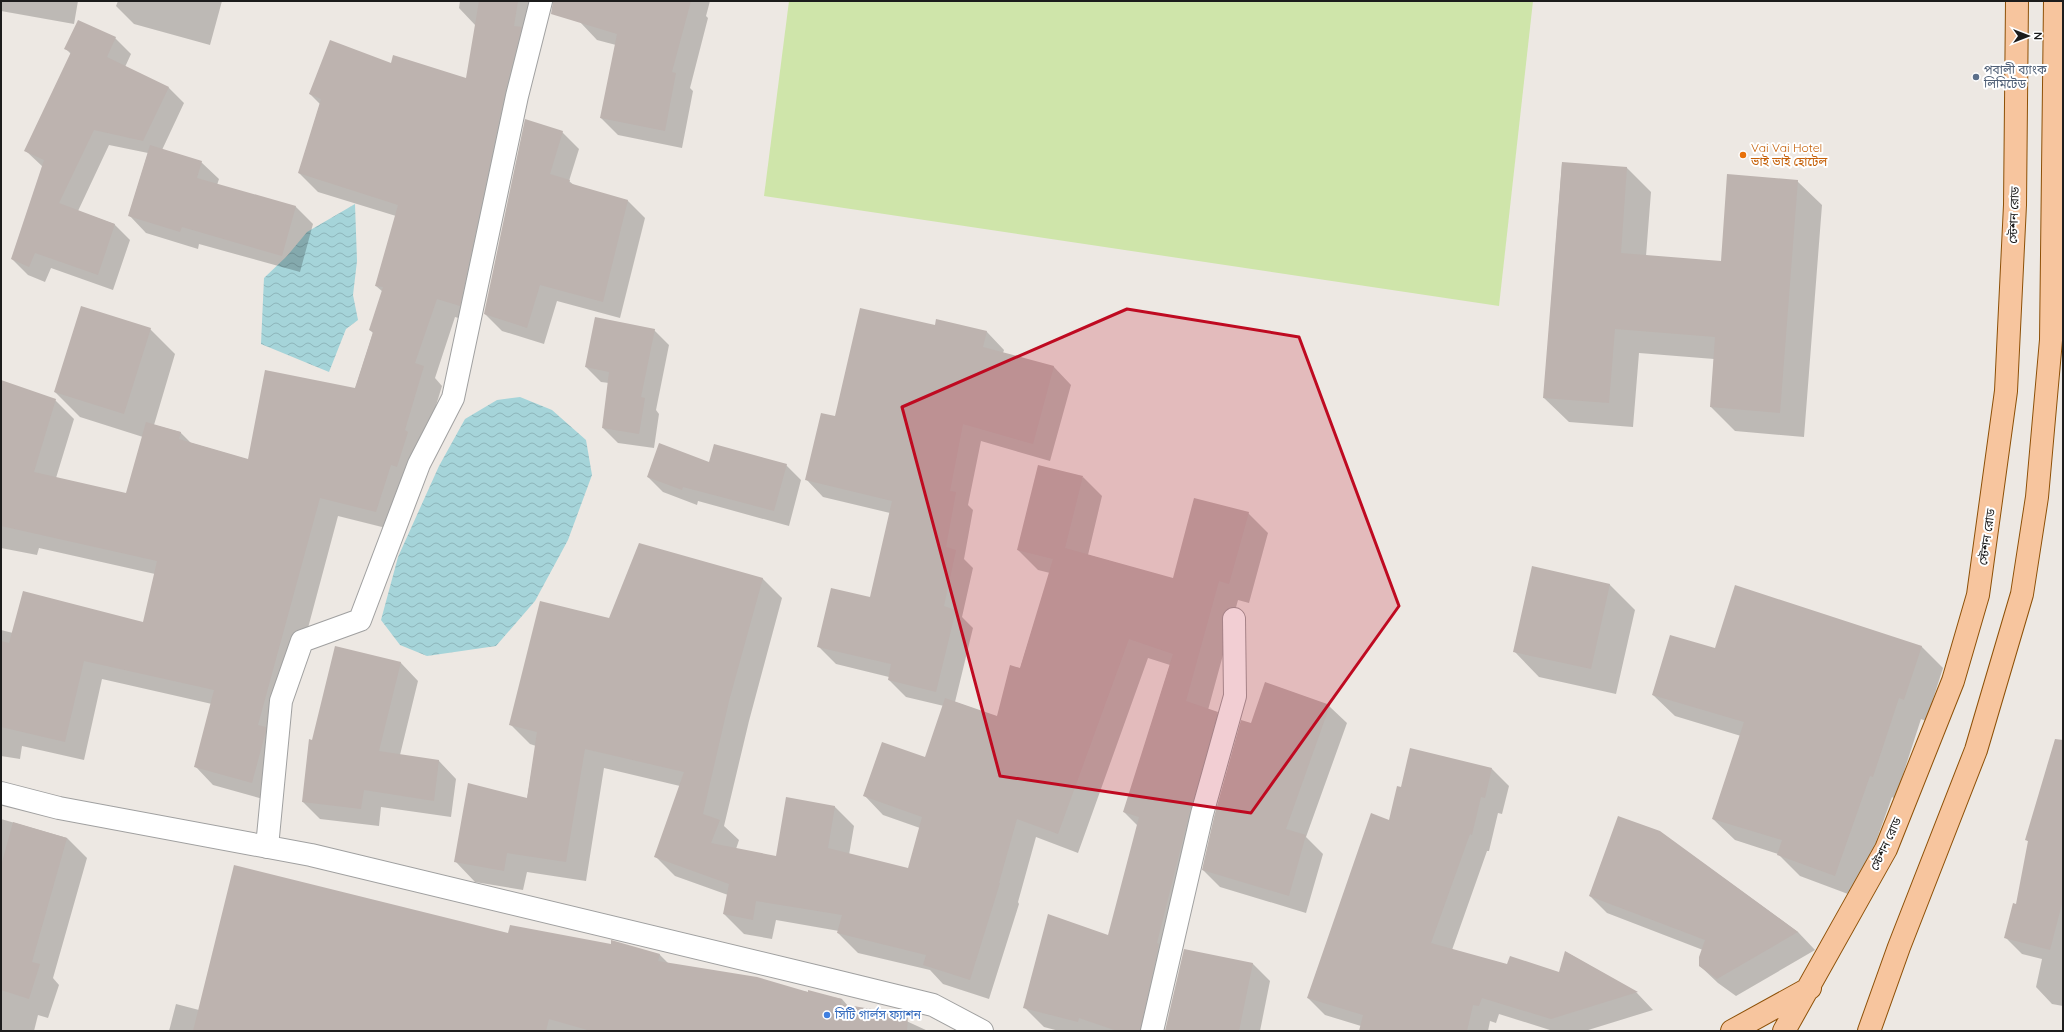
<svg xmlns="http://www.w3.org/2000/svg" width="2064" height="1032" viewBox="0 0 2064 1032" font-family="Quicksand,'Noto Sans Bengali',sans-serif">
<defs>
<pattern id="water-waves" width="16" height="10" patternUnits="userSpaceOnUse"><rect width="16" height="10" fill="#a5d4d9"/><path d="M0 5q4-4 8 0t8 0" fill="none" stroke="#8db5ba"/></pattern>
</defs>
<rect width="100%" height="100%" fill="#ede8e3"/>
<path fill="#cfe5aa" d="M 789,1 L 1533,1 L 1499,306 L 764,196 Z"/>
<path fill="url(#water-waves)" d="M 355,204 L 357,261 L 353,295 L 358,320 L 346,329 L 329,372 L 261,344 L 264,278 L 287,256 L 307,232 Z
M 520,397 L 552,410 L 586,440 L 592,475 L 568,540 L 535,601 L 496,646 L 427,656 L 400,645 L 381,620 L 398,557 L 439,466 L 465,419 L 497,400 Z"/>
<path fill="#0003" d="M 1,1 L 78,1 L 74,24 L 1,11 Z
M 118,1 L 222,1 L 210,45 L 134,24 L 116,6 Z
M 460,1 L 531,1 L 523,112 L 478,324 L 455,317 L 435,378 L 442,386 L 423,448 L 394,530 L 338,516 L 278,740 L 270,801 L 213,785 L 195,766 L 212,704 L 102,679 L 84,760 L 22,746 L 20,759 L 1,756 L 1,630 L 13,633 L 144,624 L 155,574 L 39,548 L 37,555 L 1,548 L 1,458 L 55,400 L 74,419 L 56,478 L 127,494 L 143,437 L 80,417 L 55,392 L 150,329 L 175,354 L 154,425 L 180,432 L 191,443 L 249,460 L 355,389 L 373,333 L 370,330 L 383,292 L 376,286 L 396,216 L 318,192 L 299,173 L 320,104 L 310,94 L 392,65 L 467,79 L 476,26 L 459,8 Z
M 586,1 L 710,1 L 706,16 L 708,18 L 690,88 L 693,91 L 682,148 L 618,135 L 601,118 L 616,45 L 597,40 L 580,22 Z
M 115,38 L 131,54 L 125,67 L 169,88 L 184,103 L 162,150 L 201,162 L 219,179 L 217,185 L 296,207 L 313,224 L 300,272 L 199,244 L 198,249 L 146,233 L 129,215 L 148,153 L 109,145 L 78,211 L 114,224 L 130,240 L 113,290 L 51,268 L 45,282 L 28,275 L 12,259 L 43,167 L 26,151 L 71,54 L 65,48 Z
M 562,132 L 579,149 L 569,181 L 575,186 L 628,201 L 645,218 L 620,318 L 557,301 L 544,344 L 502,331 L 485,314 Z
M 1562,163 L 1627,168 L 1651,192 L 1646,256 L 1721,262 L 1797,181 L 1822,205 L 1804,437 L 1735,431 L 1711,407 L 1714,359 L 1639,353 L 1633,427 L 1569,422 L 1544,398 Z
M 936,326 L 987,332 L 1004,350 L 1003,353 L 1054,367 L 1071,385 L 1050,461 L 981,441 L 968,505 L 973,510 L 964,559 L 973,568 L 962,617 L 973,628 L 955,702 L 997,717 L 1020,669 L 1050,573 L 1038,570 L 1018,550 L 1083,477 L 1102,496 L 1088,555 L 1173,579 L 1248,513 L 1268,533 L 1249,603 L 1238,600 L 1208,710 L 1217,713 L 1237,732 L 1209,831 L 1163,1031 L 1059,1031 L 1044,1027 L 1025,1008 L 1109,936 L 1138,826 L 1124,812 L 1170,665 L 1148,658 L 1078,853 L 1036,837 L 1018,902 L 1019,904 L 989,999 L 943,984 L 930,970 L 858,953 L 838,933 L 839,931 L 776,920 L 772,939 L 744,934 L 724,914 L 728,895 L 675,876 L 656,857 L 680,786 L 604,768 L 586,881 L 527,872 L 523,890 L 475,882 L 456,862 L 527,799 L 536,746 L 530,744 L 510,724 L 610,619 L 762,578 L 782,598 L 749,721 L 724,826 L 739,840 L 736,849 L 777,857 L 834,806 L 854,826 L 849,855 L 909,869 L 920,828 L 883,815 L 864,795 L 926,759 L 944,706 L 906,697 L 889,680 L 889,677 L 836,664 L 819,647 L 871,598 L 890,513 L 823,497 L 806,479 L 836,417 Z
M 654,330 L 669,345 L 656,410 L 659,414 L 654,448 L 618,443 L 603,428 L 609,383 L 601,382 L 586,367 Z
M 710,463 L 786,465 L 801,480 L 789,526 L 698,501 L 697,505 L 663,492 L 648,477 Z
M 1533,567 L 1610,585 L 1635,610 L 1616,694 L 1539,677 L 1514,651 Z
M 1921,646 L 1943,668 L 1926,721 L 1921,719 L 1895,799 L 1892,797 L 1856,897 L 1800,876 L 1778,854 L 1735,840 L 1713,819 L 1741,736 L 1675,716 L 1653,695 L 1716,649 Z
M 336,647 L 401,663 L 418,681 L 400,755 L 439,761 L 456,779 L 451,817 L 381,807 L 379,826 L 320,819 L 303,802 L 313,741 Z
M 1329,706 L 1347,723 L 1306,837 L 1323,854 L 1306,913 L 1220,887 L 1203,870 L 1251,724 Z
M 2063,748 L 2063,1006 L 2052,1004 L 2036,987 L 2042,959 L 2022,954 L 2005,937 L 2017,905 L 2029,842 L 2027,840 Z
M 1492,769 L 1509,786 L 1502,814 L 1498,813 L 1489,851 L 1487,851 L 1452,950 L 1508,965 L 1560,974 L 1566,952 L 1637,993 L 1653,1010 L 1585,1031 L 1553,1031 L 1499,1014 L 1496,1023 L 1490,1021 L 1488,1031 L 1360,1031 L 1361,1026 L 1325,1015 L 1308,998 L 1390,821 L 1402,788 Z
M 1,819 L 67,838 L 87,858 L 53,978 L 59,985 L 48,1018 L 38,1015 L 34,1031 L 1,1031 Z
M 1660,832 L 1798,932 L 1815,950 L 1736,996 L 1718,983 L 1700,966 L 1703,950 L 1607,913 L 1590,896 Z
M 509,934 L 611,945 L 612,942 L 660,955 L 669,964 L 842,999 L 848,1006 L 889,1013 L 928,1031 L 169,1031 L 176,1004 L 199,1010 Z
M 1185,950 L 1253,964 L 1270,981 L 1260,1031 L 1166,1031 Z"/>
<path fill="#bdb3af" d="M 479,1 L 518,1 L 514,26 L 522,27 L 505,93 L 460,306 L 437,299 L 415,363 L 424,366 L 405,430 L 408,432 L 397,467 L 391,465 L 376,512 L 320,498 L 258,725 L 266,727 L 266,731 L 252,783 L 194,767 L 214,690 L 84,661 L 65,742 L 1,727 L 1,641 L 9,643 L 23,591 L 143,622 L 157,561 L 1,526 L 1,380 L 56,399 L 34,472 L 126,493 L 146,422 L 181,432 L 179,439 L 248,459 L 265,370 L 355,388 L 373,332 L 369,330 L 383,287 L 375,286 L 398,205 L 298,173 L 321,99 L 309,94 L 330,40 L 391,63 L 393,55 L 466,78 Z
M 553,1 L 691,1 L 672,72 L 676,73 L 665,131 L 600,118 L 617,34 L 551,14 Z
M 78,20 L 116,37 L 107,57 L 169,87 L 143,141 L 94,130 L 59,203 L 115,224 L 98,275 L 35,253 L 29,267 L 11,259 L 44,160 L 24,151 L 71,52 L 64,49 Z
M 525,119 L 563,131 L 550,174 L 570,180 L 569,183 L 628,200 L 603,302 L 540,285 L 527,328 L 484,314 Z
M 150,145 L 202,161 L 197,178 L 296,206 L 282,256 L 182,227 L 180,232 L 128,216 Z
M 1562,162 L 1627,167 L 1621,253 L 1721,261 L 1727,174 L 1798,180 L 1780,413 L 1710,407 L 1715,337 L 1615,329 L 1609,403 L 1543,398 Z
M 81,306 L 151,328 L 124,414 L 54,392 Z
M 860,308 L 935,325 L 936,319 L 987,331 L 983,347 L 1054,366 L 1033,444 L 963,424 L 950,491 L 956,492 L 946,547 L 956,550 L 944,606 L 956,610 L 936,692 L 888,680 L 891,664 L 817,647 L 831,588 L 870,597 L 892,501 L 805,480 L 821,413 L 835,416 Z
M 595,317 L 655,329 L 641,397 L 645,398 L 639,434 L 602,428 L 609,372 L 585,367 Z
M 659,443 L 709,462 L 714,444 L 787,464 L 774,511 L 683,487 L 682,490 L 647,477 Z
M 1038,465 L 1083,476 L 1065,548 L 1173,578 L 1194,498 L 1249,512 L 1229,584 L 1219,581 L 1186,701 L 1218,712 L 1190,811 L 1157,943 L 1159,944 L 1140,1031 L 1117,1031 L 1079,1018 L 1078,1022 L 1023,1008 L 1048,914 L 1108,935 L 1139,817 L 1123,812 L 1173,654 L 1129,639 L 1058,834 L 1017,819 L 999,883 L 1000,883 L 970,980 L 923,965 L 926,955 L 837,933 L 842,915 L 756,901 L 753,920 L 723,914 L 729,884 L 654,857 L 684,772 L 585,749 L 566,862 L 507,853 L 504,871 L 454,862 L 468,783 L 527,798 L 537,732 L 509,725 L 540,601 L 609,618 L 639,543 L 763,578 L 729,701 L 703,814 L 720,820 L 711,843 L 776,856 L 786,797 L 835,806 L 828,848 L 908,868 L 922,817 L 863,796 L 882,742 L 925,757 L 945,698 L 997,716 L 1010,665 L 1020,668 L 1053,559 L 1017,550 Z
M 1532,566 L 1610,584 L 1591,669 L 1513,652 Z
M 1735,585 L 1922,646 L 1904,700 L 1899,698 L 1873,777 L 1870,776 L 1835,876 L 1777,855 L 1782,840 L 1712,819 L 1744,722 L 1652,695 L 1670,635 L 1715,648 Z
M 335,646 L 401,662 L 379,751 L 439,760 L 434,801 L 364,790 L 361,809 L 302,802 L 309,739 L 312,740 Z
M 1265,682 L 1330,705 L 1286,829 L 1306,835 L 1289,896 L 1202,870 L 1214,817 L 1241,720 L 1251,723 Z
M 2055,739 L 2063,740 L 2063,900 L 2050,950 L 2004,938 L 2013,903 L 2016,904 L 2028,841 L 2025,840 Z
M 1410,748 L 1492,768 L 1485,798 L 1481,797 L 1472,835 L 1470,834 L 1431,943 L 1507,964 L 1510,956 L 1559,972 L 1565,951 L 1638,992 L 1551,1019 L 1482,998 L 1479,1006 L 1473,1005 L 1467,1031 L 1359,1031 L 1363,1015 L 1307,998 L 1371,813 L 1389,820 L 1397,786 L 1401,787 Z
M 1618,816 L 1660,831 L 1798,932 L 1717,979 L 1699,966 L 1699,957 L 1705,940 L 1589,896 Z
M 13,822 L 67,838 L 32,962 L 40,964 L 29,999 L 1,990 L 1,866 Z
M 234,865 L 508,933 L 510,925 L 611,944 L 611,940 L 660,954 L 658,961 L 757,977 L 808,992 L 808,990 L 842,999 L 841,1004 L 908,1015 L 907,1031 L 591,1031 L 549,1019 L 546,1031 L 193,1031 Z
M 1184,949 L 1253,963 L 1239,1031 L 1165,1031 Z"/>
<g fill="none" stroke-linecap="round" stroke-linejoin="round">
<defs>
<path id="street" d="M 1,793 L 59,808 L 311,855 L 831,980 L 933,1005 L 982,1031
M 267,847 L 281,701 L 302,641 L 360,620 L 419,464 L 453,398 L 517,96 L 541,1
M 1152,1031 L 1202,814 L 1235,696 L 1234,619"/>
<path id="primary" d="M 1732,1031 L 1810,988
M 1784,1031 L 1886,849 L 1953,681 L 1978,595 L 2006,391 L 2015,205 L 2017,1
M 1869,1031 L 1899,947 L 1976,750 L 2022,594 L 2037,497 L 2051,340 L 2055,1"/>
</defs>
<use href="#street" stroke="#a0a0a0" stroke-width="24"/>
<use href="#primary" stroke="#8d5007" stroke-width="24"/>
<use href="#street" stroke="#fff" stroke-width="22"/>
<use href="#primary" stroke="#f7c59e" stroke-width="22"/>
</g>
<path fill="#bf0a21" fill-opacity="0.2" stroke="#bf0a21" stroke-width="3" stroke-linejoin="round" d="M 1127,309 L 1299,337 L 1399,606 L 1251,813 L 1000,776 L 902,407 Z"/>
<circle fill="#5c6f8a" stroke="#fff" stroke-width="1.5" cx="1976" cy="77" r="4"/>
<circle fill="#e8710a" stroke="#fff" stroke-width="1.5" cx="1743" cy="155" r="4"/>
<circle fill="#3f7fe0" stroke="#fff" stroke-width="1.5" cx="827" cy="1015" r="4"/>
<g text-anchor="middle" stroke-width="4" stroke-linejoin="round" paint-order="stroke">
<g font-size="12" fill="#4e5e75" stroke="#fff" text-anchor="start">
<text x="1984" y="74">পূবালী ব্যাংক<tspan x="1984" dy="14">লিমিটেড</tspan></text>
</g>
<g font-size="12" fill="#c56008" stroke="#fff" text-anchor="start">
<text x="1751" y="152">Vai Vai Hotel<tspan x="1751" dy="14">ভাই ভাই হোটেল</tspan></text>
</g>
<g font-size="12" fill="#1c1c1c" stroke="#fff">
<text transform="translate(2014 215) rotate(-88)" y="4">স্টেশন রোড</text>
<text transform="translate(1987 537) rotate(-82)" y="4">স্টেশন রোড</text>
<text transform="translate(1886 844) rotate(-65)" y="4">স্টেশন রোড</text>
</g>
<g font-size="12" fill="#366cbe" stroke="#fff" text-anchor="start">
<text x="835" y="1019">সিটি গার্লস ফ্যাশন</text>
</g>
</g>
<rect width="2064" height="1032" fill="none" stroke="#1c1c1c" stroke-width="4"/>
<g transform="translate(2028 36) rotate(90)" stroke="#ffffff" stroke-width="3" paint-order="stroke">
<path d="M0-3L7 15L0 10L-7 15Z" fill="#1c1c1c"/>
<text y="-6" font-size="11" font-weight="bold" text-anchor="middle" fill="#1c1c1c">N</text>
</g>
</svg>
